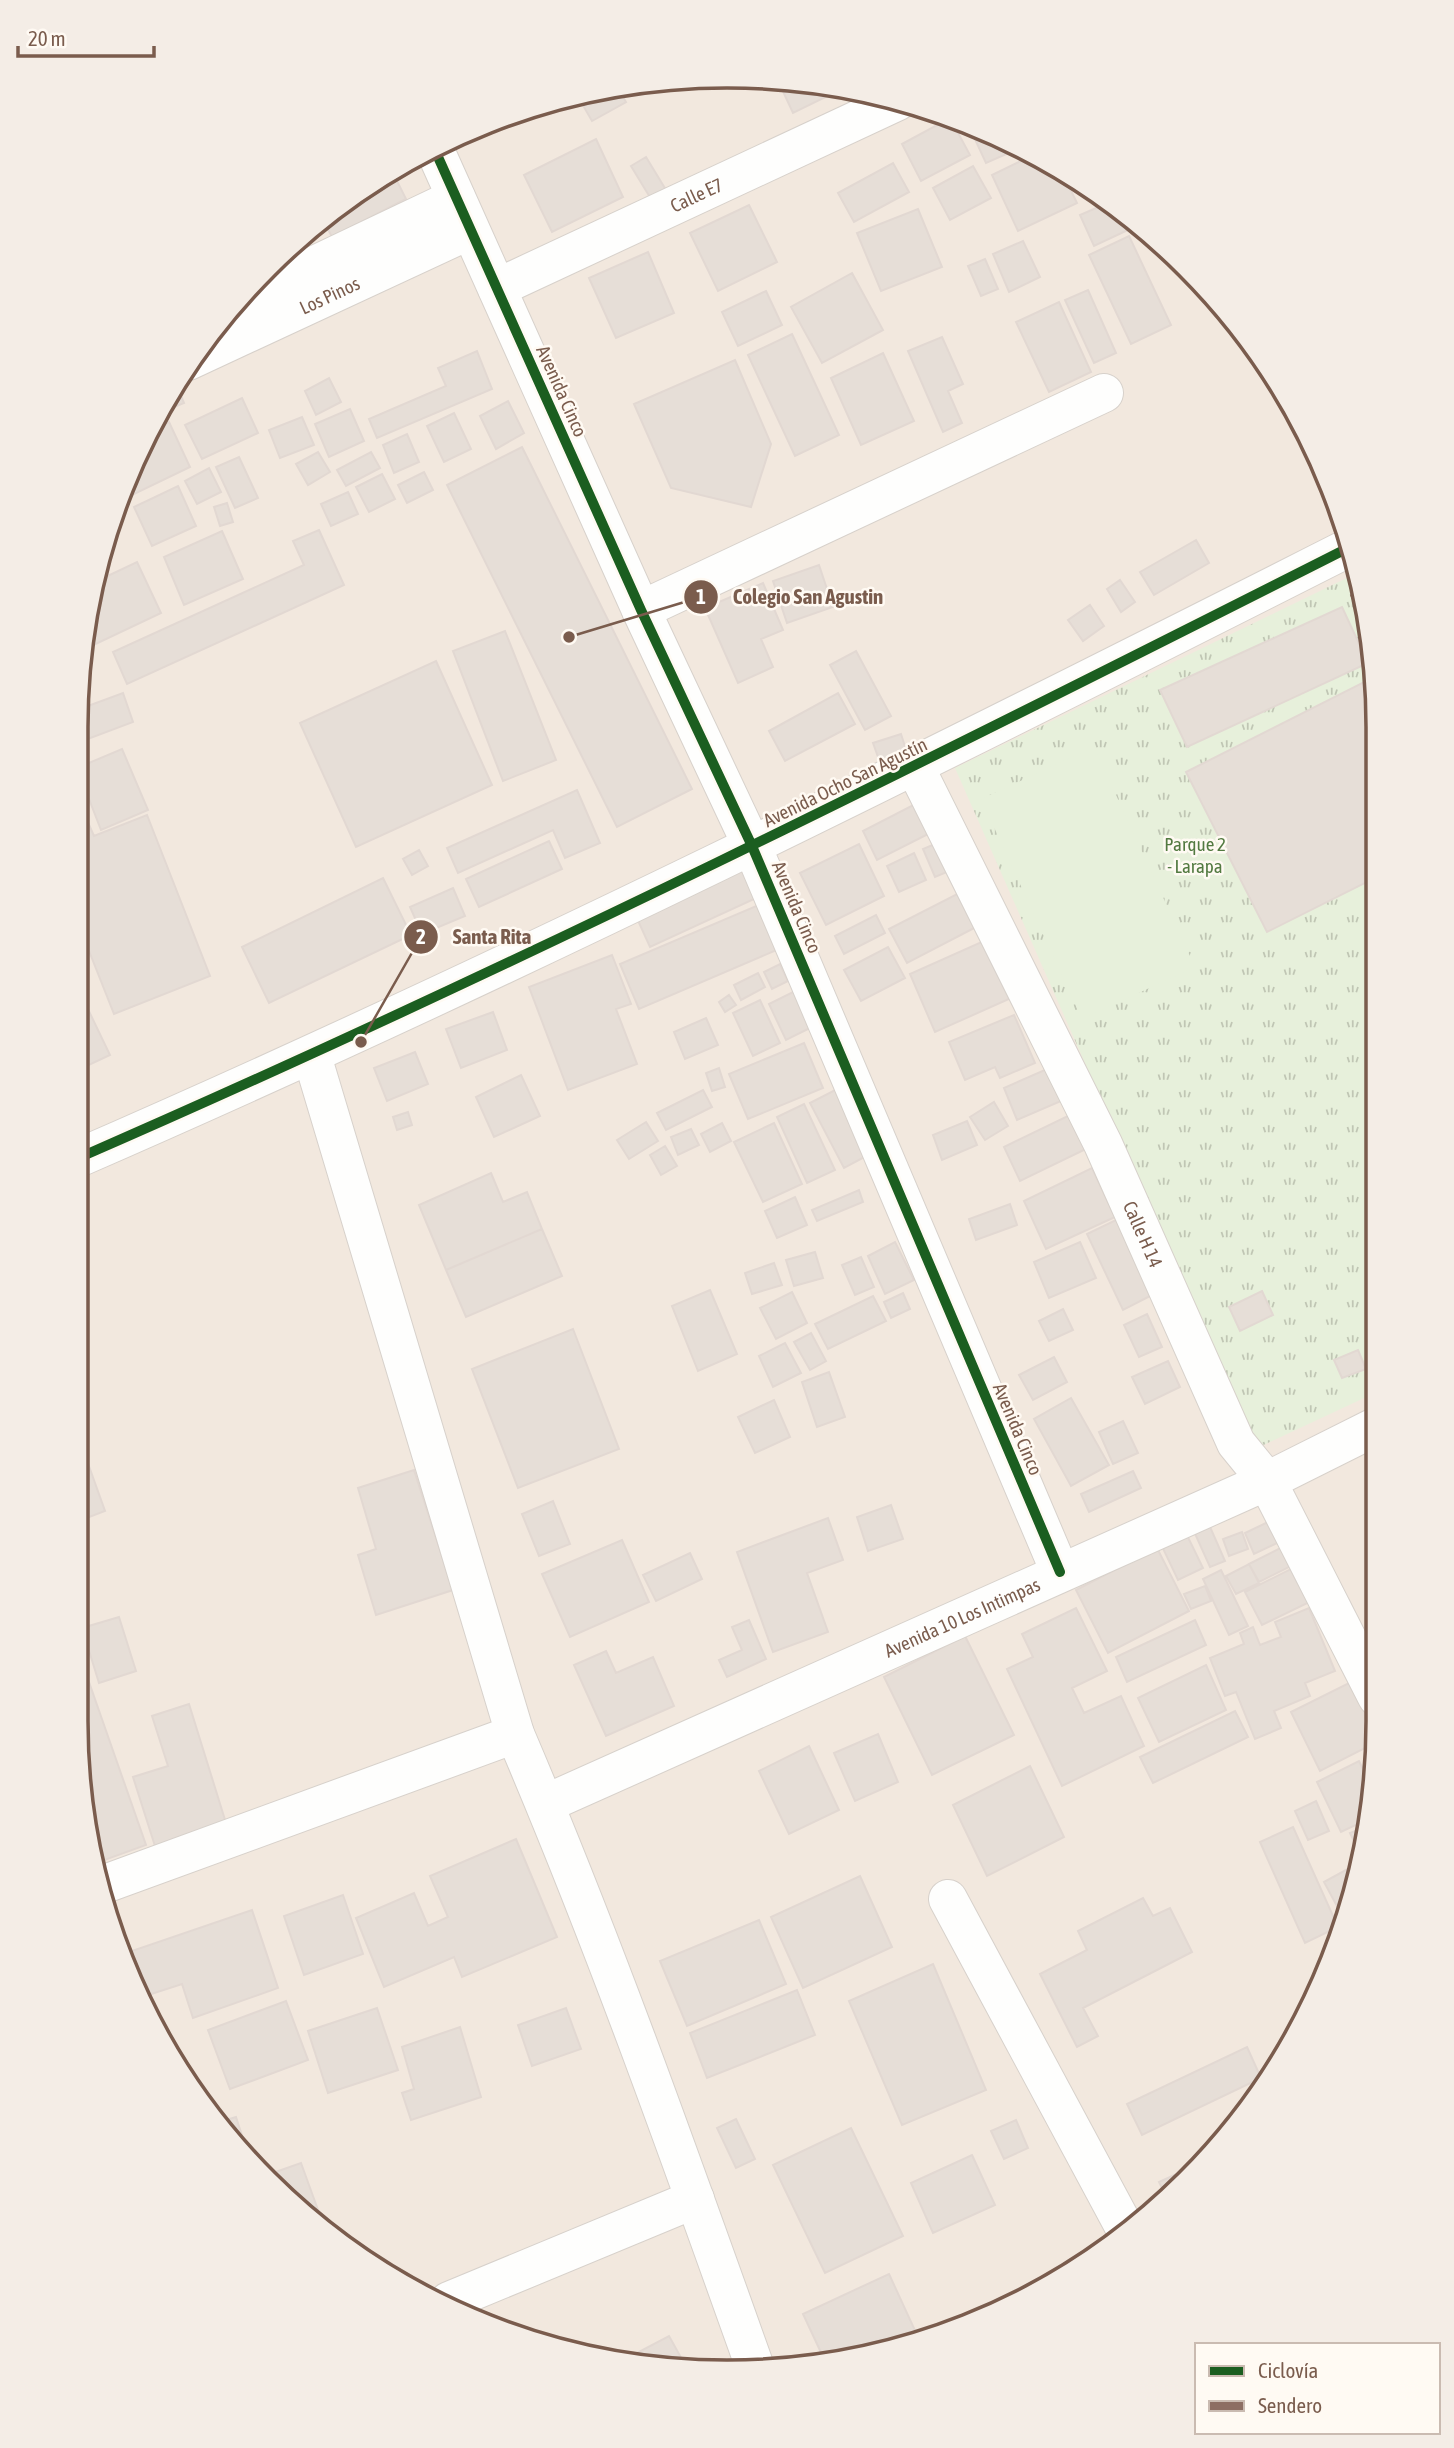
<svg xmlns="http://www.w3.org/2000/svg" width="1454" height="2448" viewBox="0 0 1454 2448" font-family="'Asap Condensed',sans-serif">
<defs>
<pattern id="grass-tufts" width="24" height="20" patternUnits="userSpaceOnUse" patternTransform="scale(1.75)"><rect width="24" height="20" fill="#e7f0db"/><path d="M3 7l-1-3M5 7V3M7 7l1-3M15 17l-1-3M17 17v-4M19 17l1-3" fill="none" stroke="#c0c6b4"/></pattern>
</defs>
<rect width="100%" height="100%" fill="#f9f5f0"/>
<path fill="#f2e8de" d="M 727,75 L 854,88 L 976,125 L 1089,185 L 1188,266 L 1291,401 L 1344,518 L 1377,684 L 1377,1764 L 1344,1931 L 1269,2083 L 1124,2238 L 976,2323 L 769,2371 L 558,2350 L 365,2263 L 210,2117 L 110,1930 L 75,1721 L 77,684 L 110,517 L 185,365 L 266,266 L 365,185 L 477,125 L 599,88 Z"/>
<path fill="url(#grass-tufts)" d="M 1355,574 L 1377,684 L 1377,1392 L 1255,1449 L 955,768 Z"/>
<path fill="#e7f0db" d="M 1094,747 L 1195,967 L 1082,1019 L 981,799 Z"/>
<path fill="#e6ded7" stroke="#e2d8d2" stroke-width="2" d="M 788,81 L 843,87 L 844,88 L 793,113 L 780,85 Z
M 617,86 L 626,102 L 592,121 L 577,95 Z
M 517,113 L 519,117 L 491,126 L 489,121 Z
M 950,118 L 970,155 L 921,181 L 902,144 Z
M 967,122 L 1005,140 L 1011,152 L 986,163 Z
M 596,139 L 623,197 L 552,232 L 524,175 Z
M 1033,155 L 1061,170 L 1077,203 L 1018,231 L 992,175 Z
M 646,157 L 666,190 L 651,199 L 631,166 Z
M 893,163 L 909,192 L 854,222 L 838,193 Z
M 973,166 L 991,198 L 950,220 L 933,188 Z
M 392,171 L 406,199 L 332,237 L 323,220 L 365,185 Z
M 1110,202 L 1119,210 L 1128,230 L 1094,246 L 1080,215 Z
M 749,205 L 777,262 L 718,291 L 690,233 Z
M 918,209 L 942,267 L 881,291 L 857,233 Z
M 1129,236 L 1171,325 L 1131,344 L 1089,255 Z
M 1023,241 L 1040,277 L 1009,292 L 993,254 Z
M 648,252 L 674,313 L 616,338 L 589,278 Z
M 985,259 L 998,289 L 981,296 L 968,266 Z
M 852,273 L 883,330 L 822,363 L 791,307 Z
M 1088,290 L 1116,353 L 1094,363 L 1065,300 Z
M 766,291 L 782,325 L 738,346 L 722,312 Z
M 1059,302 L 1091,372 L 1049,392 L 1016,322 Z
M 792,334 L 839,435 L 795,456 L 748,355 Z
M 942,337 L 963,384 L 948,391 L 962,423 L 943,432 L 908,351 Z
M 477,351 L 492,389 L 377,438 L 369,419 L 446,386 L 438,368 Z
M 883,353 L 914,421 L 861,445 L 831,378 Z
M 735,360 L 771,444 L 751,507 L 671,488 L 634,404 Z
M 329,378 L 341,402 L 316,415 L 305,391 Z
M 176,384 L 184,403 L 162,412 Z
M 242,398 L 258,433 L 202,459 L 185,425 Z
M 508,401 L 524,433 L 496,449 L 480,416 Z
M 350,409 L 364,441 L 329,457 L 315,424 Z
M 454,413 L 471,449 L 444,462 L 427,426 Z
M 302,417 L 314,445 L 280,458 L 269,430 Z
M 169,422 L 190,467 L 130,496 L 125,486 L 153,430 Z
M 407,434 L 419,462 L 394,473 L 383,445 Z
M 522,447 L 692,789 L 617,827 L 447,485 Z
M 318,452 L 330,472 L 308,485 L 296,464 Z
M 371,452 L 380,468 L 346,486 L 337,470 Z
M 239,457 L 258,498 L 235,508 L 216,467 Z
M 209,468 L 221,492 L 197,504 L 185,481 Z
M 424,472 L 433,490 L 407,503 L 398,485 Z
M 382,474 L 395,499 L 369,512 L 356,487 Z
M 178,486 L 196,526 L 152,546 L 134,507 Z
M 348,492 L 358,514 L 331,526 L 321,504 Z
M 227,503 L 233,522 L 220,526 L 214,507 Z
M 319,530 L 344,585 L 127,684 L 113,652 L 304,565 L 293,541 Z
M 222,531 L 243,579 L 184,605 L 164,557 Z
M 1196,540 L 1209,563 L 1154,595 L 1140,572 Z
M 137,562 L 161,613 L 83,650 L 97,581 Z
M 819,565 L 833,607 L 787,623 L 773,581 Z
M 1120,580 L 1135,602 L 1121,612 L 1107,589 Z
M 763,583 L 783,630 L 761,639 L 773,667 L 738,683 L 705,608 Z
M 1090,605 L 1104,626 L 1083,641 L 1068,620 Z
M 1342,607 L 1368,663 L 1187,747 L 1160,690 Z
M 505,631 L 556,760 L 503,781 L 453,651 Z
M 856,651 L 891,716 L 865,730 L 830,665 Z
M 436,661 L 492,785 L 356,847 L 300,723 Z
M 1376,676 L 1377,877 L 1267,932 L 1186,772 Z
M 123,693 L 133,722 L 77,743 L 77,710 Z
M 838,693 L 855,724 L 785,761 L 769,731 Z
M 901,734 L 909,759 L 882,768 L 873,743 Z
M 122,749 L 148,810 L 101,830 L 77,768 Z
M 577,790 L 600,843 L 565,858 L 553,830 L 458,873 L 447,848 Z
M 77,798 L 94,836 L 147,815 L 210,976 L 114,1014 L 76,918 Z
M 921,801 L 936,830 L 877,860 L 863,831 Z
M 549,841 L 562,869 L 479,907 L 466,879 Z
M 942,841 L 954,869 L 935,877 L 923,849 Z
M 859,844 L 884,896 L 826,925 L 800,873 Z
M 419,850 L 428,866 L 412,875 L 403,859 Z
M 914,853 L 926,880 L 899,892 L 887,866 Z
M 750,860 L 765,894 L 650,947 L 635,914 Z
M 383,878 L 411,935 L 269,1003 L 242,947 Z
M 453,888 L 465,916 L 422,934 L 410,907 Z
M 963,891 L 980,925 L 907,963 L 889,929 Z
M 761,904 L 779,949 L 639,1009 L 620,964 Z
M 876,915 L 885,933 L 844,954 L 835,936 Z
M 995,936 L 1020,994 L 935,1032 L 910,974 Z
M 888,947 L 905,978 L 861,1001 L 844,970 Z
M 612,955 L 631,1004 L 616,1009 L 637,1064 L 568,1090 L 529,987 Z
M 780,964 L 788,981 L 772,989 L 764,972 Z
M 76,971 L 87,997 L 76,1002 Z
M 758,973 L 765,987 L 741,1000 L 734,985 Z
M 797,990 L 814,1026 L 786,1040 L 769,1004 Z
M 729,995 L 736,1005 L 725,1012 L 719,1002 Z
M 760,1000 L 780,1043 L 753,1056 L 733,1013 Z
M 86,1005 L 110,1055 L 76,1071 L 76,1010 Z
M 493,1012 L 507,1050 L 461,1068 L 446,1029 Z
M 1014,1015 L 1035,1063 L 1000,1078 L 995,1067 L 965,1080 L 949,1042 Z
M 706,1018 L 718,1045 L 685,1059 L 674,1032 Z
M 804,1043 L 823,1088 L 748,1119 L 729,1074 Z
M 415,1052 L 428,1084 L 387,1101 L 374,1068 Z
M 719,1068 L 725,1087 L 712,1091 L 706,1073 Z
M 1047,1069 L 1061,1101 L 1017,1120 L 1004,1088 Z
M 521,1075 L 540,1116 L 494,1137 L 476,1097 Z
M 839,1088 L 872,1153 L 844,1168 L 810,1103 Z
M 703,1090 L 712,1107 L 666,1130 L 657,1113 Z
M 994,1102 L 1008,1126 L 985,1140 L 970,1117 Z
M 804,1104 L 835,1170 L 807,1183 L 777,1117 Z
M 408,1112 L 412,1125 L 397,1130 L 393,1117 Z
M 1074,1113 L 1090,1147 L 1020,1181 L 1004,1147 Z
M 967,1121 L 977,1145 L 942,1160 L 933,1135 Z
M 646,1122 L 658,1141 L 629,1159 L 617,1140 Z
M 722,1123 L 731,1141 L 710,1152 L 701,1134 Z
M 774,1123 L 802,1184 L 763,1202 L 734,1142 Z
M 691,1129 L 699,1145 L 678,1155 L 671,1137 Z
M 665,1146 L 677,1166 L 661,1175 L 650,1155 Z
M 1092,1168 L 1115,1217 L 1046,1249 L 1024,1201 Z
M 491,1173 L 503,1202 L 527,1192 L 542,1229 L 446,1270 L 419,1205 Z
M 859,1190 L 863,1202 L 817,1221 L 812,1210 Z
M 795,1197 L 807,1225 L 777,1238 L 765,1211 Z
M 1010,1204 L 1017,1225 L 976,1240 L 969,1219 Z
M 1118,1219 L 1154,1294 L 1123,1310 L 1087,1234 Z
M 542,1229 L 562,1276 L 466,1317 L 446,1270 Z
M 895,1242 L 914,1280 L 885,1294 L 868,1256 Z
M 1080,1242 L 1096,1278 L 1049,1298 L 1034,1262 Z
M 815,1252 L 823,1278 L 794,1286 L 786,1260 Z
M 861,1257 L 874,1287 L 855,1295 L 842,1265 Z
M 774,1263 L 782,1285 L 752,1294 L 745,1273 Z
M 710,1290 L 737,1354 L 698,1371 L 672,1306 Z
M 1262,1291 L 1273,1315 L 1240,1331 L 1229,1307 Z
M 792,1292 L 807,1323 L 776,1339 L 760,1308 Z
M 903,1293 L 910,1309 L 891,1318 L 884,1302 Z
M 873,1296 L 886,1321 L 828,1349 L 815,1324 Z
M 1063,1309 L 1073,1330 L 1049,1341 L 1039,1321 Z
M 1147,1314 L 1162,1347 L 1139,1357 L 1124,1325 Z
M 573,1329 L 619,1449 L 518,1488 L 472,1369 Z
M 811,1333 L 826,1361 L 810,1370 L 794,1342 Z
M 785,1343 L 801,1373 L 773,1387 L 759,1356 Z
M 1358,1350 L 1366,1369 L 1342,1378 L 1334,1360 Z
M 1054,1357 L 1067,1382 L 1033,1400 L 1019,1375 Z
M 1168,1361 L 1180,1387 L 1145,1404 L 1132,1377 Z
M 829,1372 L 845,1417 L 817,1427 L 802,1382 Z
M 1071,1398 L 1109,1465 L 1071,1486 L 1034,1419 Z
M 774,1400 L 790,1437 L 755,1453 L 738,1417 Z
M 1123,1421 L 1138,1453 L 1113,1464 L 1099,1432 Z
M 76,1430 L 105,1511 L 76,1522 Z
M 414,1470 L 453,1590 L 376,1615 L 358,1555 L 376,1549 L 358,1488 Z
M 1133,1471 L 1141,1488 L 1089,1512 L 1081,1494 Z
M 553,1501 L 570,1544 L 539,1556 L 522,1514 Z
M 891,1505 L 903,1539 L 868,1551 L 857,1517 Z
M 1289,1512 L 1298,1533 L 1254,1554 L 1245,1533 Z
M 828,1518 L 843,1560 L 807,1573 L 828,1632 L 773,1652 L 737,1552 Z
M 1207,1520 L 1225,1561 L 1210,1567 L 1192,1527 Z
M 1182,1525 L 1203,1568 L 1178,1580 L 1158,1538 Z
M 1242,1532 L 1248,1549 L 1229,1556 L 1223,1539 Z
M 1300,1538 L 1309,1557 L 1259,1582 L 1249,1564 Z
M 622,1540 L 649,1602 L 570,1637 L 542,1574 Z
M 1157,1548 L 1189,1611 L 1108,1653 L 1076,1590 Z
M 690,1553 L 702,1579 L 656,1601 L 643,1575 Z
M 1313,1558 L 1330,1592 L 1262,1625 L 1245,1592 Z
M 1249,1564 L 1259,1583 L 1236,1594 L 1226,1576 Z
M 1221,1570 L 1248,1626 L 1229,1635 L 1203,1579 Z
M 1205,1586 L 1211,1601 L 1191,1609 L 1184,1594 Z
M 1076,1608 L 1107,1671 L 1072,1688 L 1084,1713 L 1121,1696 L 1144,1746 L 1062,1786 L 1007,1669 L 1033,1657 L 1022,1634 Z
M 1309,1608 L 1335,1671 L 1305,1683 L 1310,1696 L 1274,1711 L 1281,1728 L 1255,1739 L 1236,1692 L 1225,1696 L 1210,1658 L 1244,1644 L 1240,1633 L 1253,1627 L 1260,1645 L 1281,1637 L 1275,1622 Z
M 119,1617 L 136,1671 L 99,1683 L 82,1628 Z
M 749,1620 L 766,1659 L 727,1677 L 719,1660 L 742,1650 L 732,1627 Z
M 1195,1620 L 1206,1645 L 1127,1682 L 1116,1657 Z
M 965,1636 L 1014,1735 L 932,1775 L 884,1677 Z
M 606,1651 L 616,1673 L 653,1657 L 674,1706 L 606,1736 L 574,1665 Z
M 82,1662 L 146,1845 L 99,1862 L 75,1721 L 75,1664 Z
M 1206,1665 L 1226,1710 L 1159,1742 L 1138,1698 Z
M 1359,1678 L 1377,1716 L 1377,1742 L 1320,1771 L 1291,1712 Z
M 189,1704 L 226,1823 L 155,1846 L 133,1777 L 168,1766 L 152,1716 Z
M 1235,1711 L 1248,1737 L 1153,1783 L 1140,1757 Z
M 878,1734 L 898,1782 L 855,1801 L 834,1753 Z
M 809,1746 L 839,1810 L 789,1834 L 759,1771 Z
M 1359,1761 L 1372,1788 L 1366,1820 L 1341,1832 L 1317,1782 Z
M 1030,1766 L 1064,1837 L 987,1876 L 953,1805 Z
M 1316,1801 L 1329,1831 L 1308,1840 L 1295,1811 Z
M 1293,1827 L 1338,1927 L 1305,1943 L 1260,1842 Z
M 1365,1827 L 1360,1852 L 1359,1852 L 1350,1833 Z
M 516,1839 L 557,1937 L 462,1977 L 454,1957 L 384,1987 L 356,1918 L 414,1893 L 428,1926 L 448,1917 L 430,1876 Z
M 1357,1864 L 1346,1923 L 1324,1882 Z
M 860,1876 L 892,1947 L 803,1988 L 771,1917 Z
M 343,1895 L 363,1954 L 304,1975 L 284,1916 Z
M 1143,1898 L 1153,1916 L 1170,1908 L 1192,1952 L 1083,2008 L 1098,2036 L 1077,2047 L 1040,1974 L 1087,1950 L 1078,1931 Z
M 252,1910 L 278,1988 L 193,2018 L 182,1984 L 145,1996 L 123,1954 Z
M 759,1920 L 786,1984 L 687,2026 L 660,1961 Z
M 933,1964 L 986,2090 L 902,2125 L 849,2001 Z
M 797,1990 L 815,2035 L 707,2078 L 690,2033 Z
M 286,2001 L 308,2060 L 230,2089 L 208,2030 Z
M 377,2008 L 398,2070 L 328,2093 L 308,2031 Z
M 566,2008 L 581,2049 L 532,2066 L 518,2025 Z
M 460,2027 L 481,2097 L 411,2120 L 402,2093 L 414,2089 L 402,2047 Z
M 1247,2047 L 1261,2078 L 1142,2135 L 1127,2104 Z
M 236,2117 L 248,2154 L 216,2123 Z
M 736,2119 L 755,2159 L 736,2168 L 717,2128 Z
M 1016,2120 L 1028,2148 L 1004,2159 L 991,2131 Z
M 851,2128 L 903,2236 L 825,2273 L 773,2165 Z
M 972,2155 L 995,2205 L 933,2233 L 911,2183 Z
M 301,2163 L 322,2221 L 321,2221 L 270,2174 Z
M 1190,2168 L 1165,2194 L 1159,2182 Z
M 889,2274 L 918,2337 L 824,2359 L 803,2314 Z
M 669,2336 L 684,2363 L 629,2357 Z"/>
<g fill="none" stroke-linecap="round" stroke-linejoin="round">
<defs>
<g id="minor">
<path d="M 434,148 L 641,610 L 752,846 L 1060,1572"/>
<path id="s1" d="M 497,288 L 898,101"/>
<path d="M 237,302 L 456,198"/>
<path id="s2" d="M 188,361 L 470,230"/>
<path d="M 641,610 L 1104,393"/>
<path id="s3" d="M 915,767 L 1103,1144 L 1236,1443 L 1267,1481 L 1377,1697"/>
<path d="M 312,1056 L 515,1734 C 604,1942 680,2157 756,2370"/>
<path d="M 76,1159 C 508,971 929,760 1350,547"/>
<path id="s4" d="M 545,1804 L 1267,1481 L 1377,1426"/>
<path d="M 102,1885 L 515,1734"/>
<path d="M 948,1899 L 1128,2234"/>
<path d="M 449,2301 L 695,2199"/>
</g>
</defs>
<use href="#minor" stroke="#d7d1cb" stroke-width="40"/>
<use href="#minor" stroke="#fefefd" stroke-width="38"/>
<path stroke="#8d6e63" stroke-width="9" stroke-dasharray="18 9" stroke-linecap="butt" d="M 1354,593 L 1365,620"/>
<defs>
<path id="cycleway" d="M 434,148 L 641,610 L 752,846 L 1060,1572
M 76,1159 C 508,971 929,760 1350,547"/>
</defs>
<use href="#cycleway" stroke="#fffaf3" stroke-width="15"/>
<use href="#cycleway" stroke="#1b5e20" stroke-width="10"/>
</g>
<g text-anchor="middle" stroke-width="5" stroke-linejoin="round" paint-order="stroke">
<g font-size="19" fill="#7a5c4d" stroke="#fffaf3">
<text dy="7" stroke="none"><textPath href="#s1" startOffset="220">Calle E7</textPath></text>
<text dy="7" stroke="none"><textPath href="#s2" startOffset="156">Los Pinos</textPath></text>
<text transform="translate(562 391) rotate(66)" y="7">Avenida Cinco</text>
<text transform="translate(845 782) rotate(-26)" y="7">Avenida Ocho San Agustín</text>
<text transform="translate(797 907) rotate(67)" y="7">Avenida Cinco</text>
<text dy="7" stroke="none"><textPath href="#s3" startOffset="520">Calle H 14</textPath></text>
<text transform="translate(1018 1429) rotate(67)" y="7">Avenida Cinco</text>
<text dy="7" stroke="none"><textPath href="#s4" startOffset="457">Avenida 10 Los Intimpas</textPath></text>
</g>
<g font-size="19" fill="#537a41" stroke="#fffaf3">
<text x="1195" y="851">Parque 2<tspan x="1195" dy="22">- Larapa</tspan></text>
</g>
</g>
<path d="M0 0H1454V2448H0ZM727 88H727A639 639 0 0 1 1366 727V1721A639 639 0 0 1 727 2360H727A639 639 0 0 1 88 1721V727A639 639 0 0 1 727 88Z" fill="#f4ede6" fill-rule="evenodd"/>
<path fill="none" stroke="#7a5c4d" stroke-width="3.5" d="M727 88H727A639 639 0 0 1 1366 727V1721A639 639 0 0 1 727 2360H727A639 639 0 0 1 88 1721V727A639 639 0 0 1 727 88Z"/>
<path fill="none" stroke="#7a5c4d" stroke-width="2.5" d="M569 637L701 597M361 1042L421 937"/>
<g fill="#7a5c4d" stroke="#fffaf3" stroke-width="2.5">
<circle cx="569" cy="637" r="7"/>
<circle cx="361" cy="1042" r="7"/>
<circle cx="701" cy="597" r="18"/>
<circle cx="421" cy="937" r="18"/>
</g>
<g font-size="21" text-anchor="middle" font-weight="bold" fill="#fff">
<text x="701" y="604">1</text>
<text x="421" y="944">2</text>
</g>
<g font-size="21" text-anchor="middle" font-weight="bold" fill="#7a5c4d" stroke="#fffaf3" stroke-width="5" stroke-linejoin="round" paint-order="stroke">
<text x="808" y="604">Colegio San Agustin</text>
<text x="492" y="944">Santa Rita</text>
</g>
<rect x="1195" y="2343" width="245" height="91" fill="#fffaf3" stroke="#cabbb1" stroke-width="2"/>
<rect x="1209" y="2366" width="35" height="10" fill="#1b5e20" stroke="#cabbb1" stroke-width="2"/>
<text x="1258" y="2378" font-size="21" fill="#7a5c4d">Ciclovía</text>
<rect x="1209" y="2401" width="35" height="10" fill="#8d6e63" stroke="#cabbb1" stroke-width="2"/>
<text x="1258" y="2413" font-size="21" fill="#7a5c4d">Sendero</text>
<path d="M18 46v10h136v-10" fill="none" stroke="#7a5c4d" stroke-width="3.5"/>
<text x="28" y="46" font-size="21" fill="#7a5c4d" stroke="#fffaf3" stroke-width="5" paint-order="stroke">20 m</text>
</svg>
